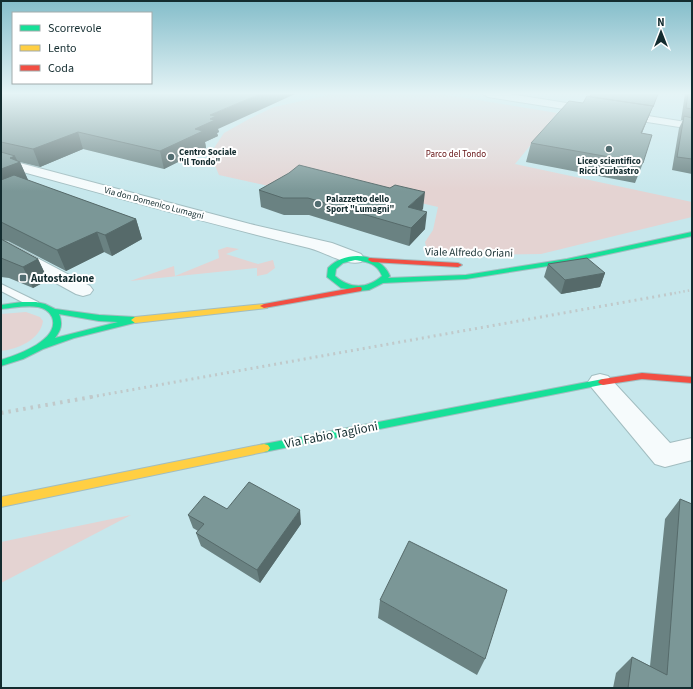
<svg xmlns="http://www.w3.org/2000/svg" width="693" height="689" viewBox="0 0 693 689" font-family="'Source Sans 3',sans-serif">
<rect width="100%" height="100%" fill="#c6e7ec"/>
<path fill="#e4d3d2" d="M 333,94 L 441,94 L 557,113 L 515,164 L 692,202 L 692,217 L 541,254 L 463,255 L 427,251 L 425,242 L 433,230 L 438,207 L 391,196 L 273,187 L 219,175 L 210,154 L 224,133 L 249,119 L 274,107 Z
M 227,247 L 239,249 L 226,254 L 258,264 L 273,260 L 275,268 L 267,274 L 257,276 L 257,268 L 130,281 L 174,266 L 175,276 L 219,258 L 218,250 Z
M 26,312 L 40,317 L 43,321 C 40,340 18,349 1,351 L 1,314 Z
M 131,515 L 1,583 L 1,542 Z"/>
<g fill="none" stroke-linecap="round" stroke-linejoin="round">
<defs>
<path id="lane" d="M 1,284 L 38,302 L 39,304 L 38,306 L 30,306 L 1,291 Z"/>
<path id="street" d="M 483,94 L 510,94 L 692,123 L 692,129 L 488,97 Z
M 1,158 L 250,224 L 332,243 L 361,254 L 364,258 L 361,262 C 345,266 325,252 309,248 C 206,223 104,194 1,166 Z
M 1,241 L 7,242 L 90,286 L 93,290 L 90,294 L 83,296 L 76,294 L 1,253 Z
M 600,374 L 608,376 L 670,443 L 692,438 L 692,460 L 665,467 L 655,464 L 592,388 L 588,382 L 592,376 Z"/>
<path id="fast" d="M 692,232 L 692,236 L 567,263 L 466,279 L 383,283 L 369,290 L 359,291 L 341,288 L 327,277 L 328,268 C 345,250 380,252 390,276 L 388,278 L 466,275 L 567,259 ZM 355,260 C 367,262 377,263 382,276 C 367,289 350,289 335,276 L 336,269 L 343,263 Z
M 22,302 L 36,302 L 45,304 L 55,309 L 99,315 L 135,317 L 139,320 L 138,322 L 74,338 L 43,349 L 23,359 L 1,366 L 1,360 C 17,355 61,340 52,317 C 49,311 44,308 38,307 C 26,305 13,308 1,309 L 1,305 ZM 59,314 L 99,321 L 118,322 L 55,338 C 61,330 63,324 59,314 Z
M 603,379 L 606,380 L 608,382 L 606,384 L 264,452 L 260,451 L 258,448 L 260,445 L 264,444 Z"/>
<path id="slow" d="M 264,304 L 267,304 L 268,306 L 267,308 L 135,323 L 131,320 L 135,317 Z
M 264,444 L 268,445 L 270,448 L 268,451 L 264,452 L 1,507 L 1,497 Z"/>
<path id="jam" d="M 369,258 L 458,263 L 462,265 L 458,267 L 372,262 L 368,260 Z
M 358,287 L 361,287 L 362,289 L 361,291 L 264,308 L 260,306 L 264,304 Z
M 642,373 L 692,377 L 692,383 L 642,379 L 603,385 L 600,384 L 598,382 L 600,380 L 603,379 Z"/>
</defs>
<use href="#lane" stroke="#a2bdc0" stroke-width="2"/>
<use href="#street" stroke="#a2bdc0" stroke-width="2"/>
<use href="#fast" stroke="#a2bdc0" stroke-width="2"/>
<use href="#slow" stroke="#a2bdc0" stroke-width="2"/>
<use href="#jam" stroke="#a2bdc0" stroke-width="2"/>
<use href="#lane" fill="#f6fbfc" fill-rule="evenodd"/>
<use href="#street" fill="#f6fbfc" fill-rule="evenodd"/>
<use href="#fast" fill="#16e098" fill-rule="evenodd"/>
<use href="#slow" fill="#ffcf43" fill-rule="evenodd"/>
<use href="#jam" fill="#f24e42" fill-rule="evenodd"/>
<path stroke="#c0c9ca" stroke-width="2.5" stroke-dasharray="1.5 3" stroke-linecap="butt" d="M 670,294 L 692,290"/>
<path stroke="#c0c9ca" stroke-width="3" stroke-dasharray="2 4" stroke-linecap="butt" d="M 91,397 L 676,293"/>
<path stroke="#c0c9ca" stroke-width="4" stroke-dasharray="2.5 5" stroke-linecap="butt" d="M 1,413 L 97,396"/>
</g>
<path fill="#6a8282" d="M 1,94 L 218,129 L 219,132 L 217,133 L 218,136 L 205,142 L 206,148 L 164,169 L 83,149 L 40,167 L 20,162 L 28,180 L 27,180 L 136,219 L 142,239 L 112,256 L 104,252 L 66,271 L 8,241 L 2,240 L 38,259 L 48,280 L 33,288 L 9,278 L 1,277 Z
M 591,94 L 658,94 L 642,133 L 643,163 L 635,183 L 526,162 L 531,143 L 583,103 L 590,97 Z
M 685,94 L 692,94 L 692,174 L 672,170 L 679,128 L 683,120 L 681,120 Z
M 259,190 L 423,209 L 421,210 L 425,229 L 409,246 L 309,215 L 284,215 L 261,207 Z
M 548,264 L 605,273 L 600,287 L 561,294 L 544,277 Z
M 680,499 L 692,688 L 613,688 L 616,673 L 632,657 L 650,666 L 665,519 Z
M 227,509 L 301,524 L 260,583 L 201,546 L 196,533 L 198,531 L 193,528 L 188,515 Z
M 380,600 L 485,659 L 477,675 L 378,618 Z"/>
<path fill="#566a6a" d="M 260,94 L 295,94 L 218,129 L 219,132 L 217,133 L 218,136 L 205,142 L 206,148 L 164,169 L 160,151 L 195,129 L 210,115 Z
M 653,106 L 646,123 L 634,152 L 641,133 Z
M 78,132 L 83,149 L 40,167 L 33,149 Z
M 15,156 L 18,162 L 20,162 L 28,180 L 1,191 L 1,169 L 10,158 Z
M 425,192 L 423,209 L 407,224 L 408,207 Z
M 427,212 L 425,229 L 409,246 L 411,228 Z
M 136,219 L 142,239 L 112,256 L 105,235 Z
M 97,232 L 104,252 L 66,271 L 57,250 Z
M 38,259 L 48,280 L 33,288 L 23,267 Z
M 605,273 L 600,287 L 561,294 L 565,280 Z
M 300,510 L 301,524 L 260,583 L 257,570 Z"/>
<path fill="#7b9797" stroke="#566a6a" d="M 1,94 L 260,94 L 210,115 L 216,116 L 210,119 L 215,120 L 195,129 L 203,131 L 160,151 L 78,132 L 33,149 L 1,142 Z
M 591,94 L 658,94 L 653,107 L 653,106 L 590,97 Z
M 688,94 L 692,94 L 692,109 L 686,108 Z
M 587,96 L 653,106 L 641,133 L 652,135 L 643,163 L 531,143 L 569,101 L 583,103 Z
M 684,116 L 692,118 L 692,159 L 677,157 Z
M 1,152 L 15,156 L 10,158 L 20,162 L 1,169 Z
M 299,165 L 390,188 L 395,185 L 425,192 L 408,207 L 427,212 L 411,228 L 308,198 L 283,198 L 259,190 L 289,173 Z
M 14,175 L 136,219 L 105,235 L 97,232 L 57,250 L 1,222 L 1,180 Z
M 1,239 L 38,259 L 23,267 L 1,258 Z
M 587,258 L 605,273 L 565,280 L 548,264 Z
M 249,482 L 300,510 L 257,570 L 196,533 L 204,524 L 188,515 L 204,496 L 227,509 Z
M 680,499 L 692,504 L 692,688 L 628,688 L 632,657 L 667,675 Z
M 409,541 L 507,590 L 485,659 L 380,600 Z"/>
<linearGradient id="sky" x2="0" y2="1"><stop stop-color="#84bdca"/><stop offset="0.49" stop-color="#e5f4f6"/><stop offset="1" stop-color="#e5f4f6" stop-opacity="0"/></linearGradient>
<rect width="693" height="191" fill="url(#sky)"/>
<g fill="#526d71" stroke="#fff" stroke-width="1.5">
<circle cx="609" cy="149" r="4"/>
<circle cx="171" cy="157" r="4"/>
<circle cx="318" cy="204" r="4"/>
<rect x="19" y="274" width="8" height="8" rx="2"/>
</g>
<g text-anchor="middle" stroke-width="4" stroke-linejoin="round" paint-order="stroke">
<g font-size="9" font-weight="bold" fill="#132c2f" stroke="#fff" text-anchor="start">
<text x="179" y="155">Centro Sociale<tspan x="179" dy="10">"Il Tondo"</tspan></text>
<text x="609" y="164" text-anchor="middle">Liceo scientifico<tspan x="609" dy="10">Ricci Curbastro</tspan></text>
<text x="326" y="202">Palazzetto dello<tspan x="326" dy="10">Sport "Lumagni"</tspan></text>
</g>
<g font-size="9" fill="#630f11" stroke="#fff">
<text x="456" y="157">Parco del Tondo</text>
</g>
<g font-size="9" fill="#132c2f" stroke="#fff">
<text transform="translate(154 203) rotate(15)" y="3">Via don Domenico Lumagni</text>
</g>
<g font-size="11" fill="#132c2f" stroke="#fff">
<text transform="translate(469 252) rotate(1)" y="4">Viale Alfredo Oriani</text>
</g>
<g font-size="11" font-weight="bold" fill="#132c2f" stroke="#fff" text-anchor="start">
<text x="31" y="282">Autostazione</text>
</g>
<g font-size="13" fill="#132c2f" stroke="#fff">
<text transform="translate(331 434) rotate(-11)" y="5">Via Fabio Taglioni</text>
</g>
</g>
<rect width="693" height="689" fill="none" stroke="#132c2f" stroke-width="4"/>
<rect x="12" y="12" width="140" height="72" fill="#ffffff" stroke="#a1abac"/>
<rect x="20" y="25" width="20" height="6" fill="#16e098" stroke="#a1abac"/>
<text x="48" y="32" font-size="12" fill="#132c2f">Scorrevole</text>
<rect x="20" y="45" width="20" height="6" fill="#ffcf43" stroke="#a1abac"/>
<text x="48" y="52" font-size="12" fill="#132c2f">Lento</text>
<rect x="20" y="65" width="20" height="6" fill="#f24e42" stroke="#a1abac"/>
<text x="48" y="72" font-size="12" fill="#132c2f">Coda</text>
<g transform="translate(661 32)" stroke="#ffffff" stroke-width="3" paint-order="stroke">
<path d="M0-3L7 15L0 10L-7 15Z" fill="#132c2f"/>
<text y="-6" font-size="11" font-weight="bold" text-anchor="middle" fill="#132c2f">N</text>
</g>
</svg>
